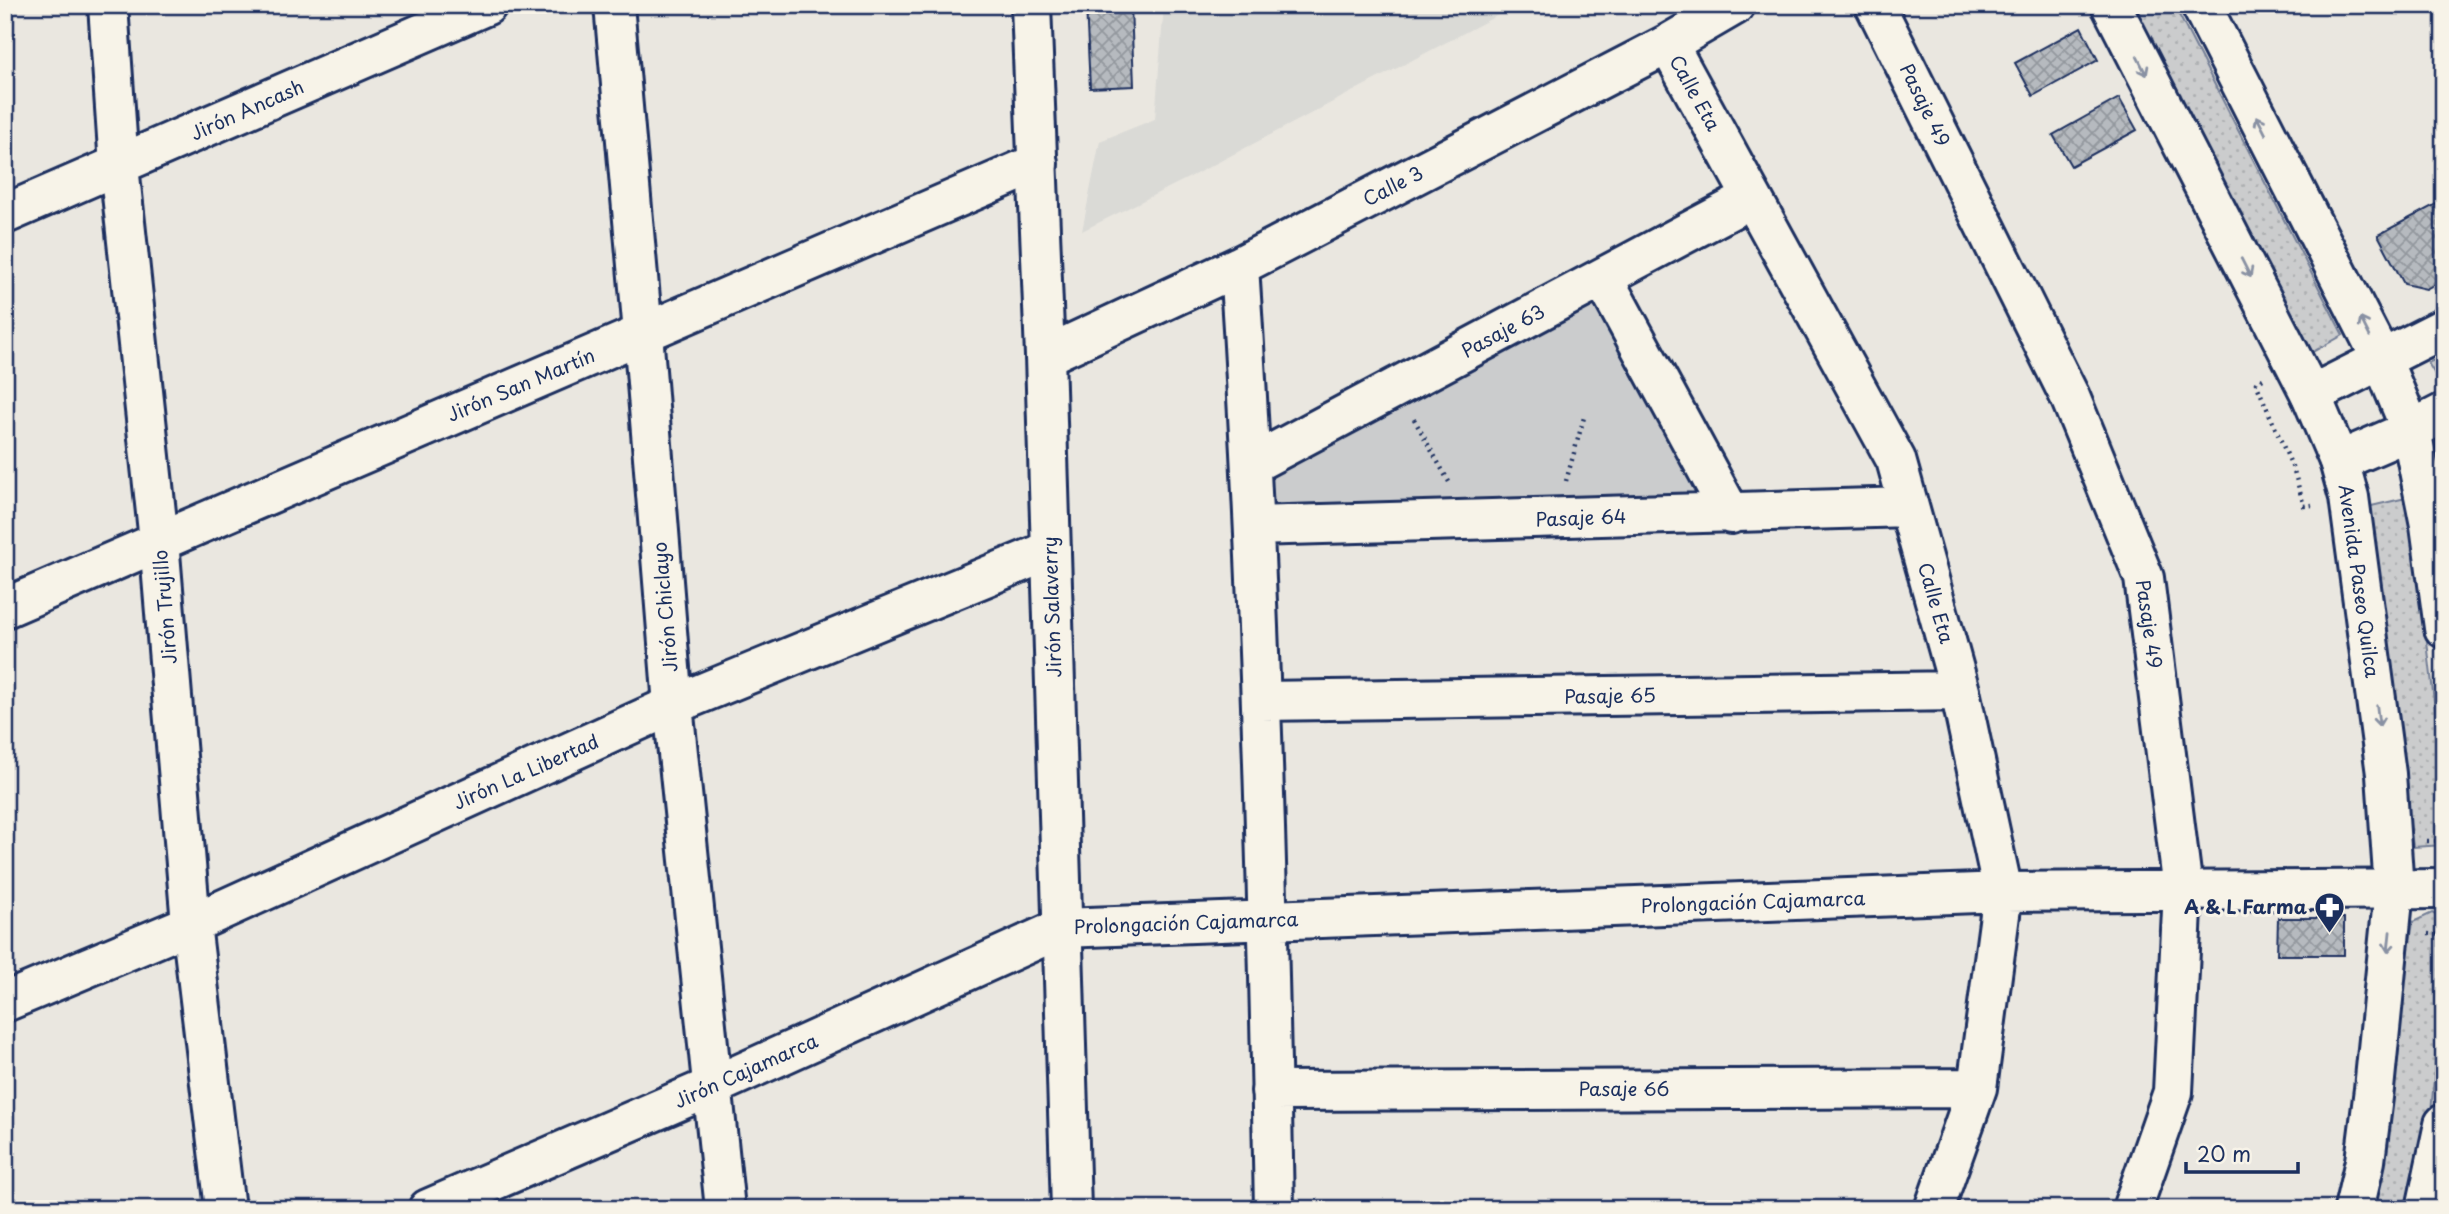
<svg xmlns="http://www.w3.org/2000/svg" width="2449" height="1214" viewBox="0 0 2449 1214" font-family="'Playpen Sans',sans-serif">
<defs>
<pattern id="grass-dots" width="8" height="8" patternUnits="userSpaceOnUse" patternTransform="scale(1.75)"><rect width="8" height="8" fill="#cbcccd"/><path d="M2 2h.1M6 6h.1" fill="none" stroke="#aeb0b2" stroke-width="1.8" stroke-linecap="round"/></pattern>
<pattern id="building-cross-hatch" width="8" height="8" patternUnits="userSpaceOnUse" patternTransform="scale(1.75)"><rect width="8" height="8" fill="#b6babf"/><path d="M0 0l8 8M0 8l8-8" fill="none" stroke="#93989e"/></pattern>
</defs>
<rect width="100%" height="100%" fill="#eae7e0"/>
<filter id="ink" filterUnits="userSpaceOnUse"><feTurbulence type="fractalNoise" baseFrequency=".0143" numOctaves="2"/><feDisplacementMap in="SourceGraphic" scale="14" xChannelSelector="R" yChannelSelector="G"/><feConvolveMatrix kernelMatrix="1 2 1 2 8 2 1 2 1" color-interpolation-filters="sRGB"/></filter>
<g filter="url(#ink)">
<path fill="#dadad6" d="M 1164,5 L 1517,5 L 1190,177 L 1082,231 L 1100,141 L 1155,119 Z"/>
<path fill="url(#grass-dots)" stroke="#737e96" stroke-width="2" d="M 2124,5 L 2174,5 L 2343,335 L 2309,354 Z
M 2444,355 L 2444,389 L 2428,363 Z
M 2410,497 L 2444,786 L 2444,845 L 2413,847 L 2367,507 Z
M 2432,913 L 2444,919 L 2444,965 L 2431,1113 L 2409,1209 L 2370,1209 L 2413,922 Z"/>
<path fill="#cbcccd" stroke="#737e96" stroke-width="2" d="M 1601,301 L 1706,504 L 1268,512 L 1264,478 Z
M 2444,435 L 2444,489 L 2434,439 Z"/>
<path fill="url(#building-cross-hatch)" stroke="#1b2f5e" stroke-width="2" d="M 1086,5 L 1131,5 L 1134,86 L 1090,88 Z
M 2081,27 L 2098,60 L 2033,96 L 2015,63 Z
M 2119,98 L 2137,130 L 2071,166 L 2053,135 Z
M 2438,203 L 2444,215 L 2444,279 L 2426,289 L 2404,284 L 2378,235 Z
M 2278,918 L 2344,918 L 2344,955 L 2277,955 Z"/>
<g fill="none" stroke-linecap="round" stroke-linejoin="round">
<defs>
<path id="minor" d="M 108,5 L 119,166 L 159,541 L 191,924 L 225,1209
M 614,5 L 643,333 L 673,705 L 725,1209
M 1875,5 L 2070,397 L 2144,578 L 2183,890 L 2173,1092 L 2132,1209
M 1668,44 L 1896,460 L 1960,691 L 2003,892 L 1977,1088 L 1934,1209
M 5,214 L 487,5
M 1239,266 C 1260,580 1268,894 1274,1209
M 1603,278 L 1731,514
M 1045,356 L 1239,266 L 1668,44 L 1735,5
M 1252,464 L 1752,198
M 1254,526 L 1909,507
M 5,608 L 1038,163
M 1261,701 L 1960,691
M 5,1002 L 191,924 L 673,705 L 1051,550
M 1271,1091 L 1977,1088
M 428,1209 L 713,1086 L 1062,928 L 2003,892 L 2444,889"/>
<path id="tertiary" d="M 1031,5 L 1045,356 L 1071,1209
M 2311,395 L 2444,328
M 2339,461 L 2411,430 L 2444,413"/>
<path id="secondary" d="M 2111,5 L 2311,395 L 2339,461 L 2349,497 L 2386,774 L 2394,890 L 2374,1089 L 2365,1161 L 2354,1209
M 2201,5 L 2382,360 L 2411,430 L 2430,525 L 2444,628
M 2426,1209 L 2444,1124"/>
</defs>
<use href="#minor" stroke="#1b2f5e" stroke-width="44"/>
<use href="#tertiary" stroke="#1b2f5e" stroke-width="44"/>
<use href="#secondary" stroke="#1b2f5e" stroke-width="44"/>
<path stroke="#1b2f5e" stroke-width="4.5" stroke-dasharray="2 5" stroke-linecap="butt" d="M 2263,379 L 2256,383 L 2294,471 L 2304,506 L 2312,505
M 1414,419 L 1449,482
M 1566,481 L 1585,414
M 2427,841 L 2444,841
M 2428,934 L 2444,935"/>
<use href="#minor" stroke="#f7f3e8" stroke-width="38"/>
<use href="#tertiary" stroke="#f7f3e8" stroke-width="38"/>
<use href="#secondary" stroke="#f7f3e8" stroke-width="38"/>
</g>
<defs><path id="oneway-shaft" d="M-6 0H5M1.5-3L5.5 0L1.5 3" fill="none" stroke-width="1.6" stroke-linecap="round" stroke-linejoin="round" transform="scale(1.75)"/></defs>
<g stroke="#8991a3">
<use href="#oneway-shaft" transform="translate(2142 66) rotate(63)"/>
<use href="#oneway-shaft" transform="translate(2261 125) rotate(-117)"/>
<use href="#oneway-shaft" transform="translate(2246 268) rotate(63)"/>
<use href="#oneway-shaft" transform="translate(2365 327) rotate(-117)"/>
<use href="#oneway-shaft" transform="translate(2378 716) rotate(83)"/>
<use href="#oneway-shaft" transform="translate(2389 942) rotate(96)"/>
</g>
</g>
<defs>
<symbol id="pharmacy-pin" viewBox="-11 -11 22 30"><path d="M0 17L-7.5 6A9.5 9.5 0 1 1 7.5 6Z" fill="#1b2f5e" stroke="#f7f3e8"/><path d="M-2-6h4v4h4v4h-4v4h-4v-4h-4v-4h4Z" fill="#fff"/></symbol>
</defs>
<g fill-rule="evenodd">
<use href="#pharmacy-pin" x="2312" y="890" width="35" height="47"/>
</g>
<g text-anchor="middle" stroke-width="6" stroke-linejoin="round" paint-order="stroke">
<g font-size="19" fill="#1b2f5e" stroke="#f7f3e8">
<text transform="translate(1695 93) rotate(61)" y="7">Calle Eta</text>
<text transform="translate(1925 105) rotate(64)" y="7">Pasaje 49</text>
<text transform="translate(247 110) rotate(-24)" y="7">Jirón Ancash</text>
<text transform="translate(1393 186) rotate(-27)" y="7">Calle 3</text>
<text transform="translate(1503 331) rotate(-28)" y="7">Pasaje 63</text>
<text transform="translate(521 385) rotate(-23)" y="7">Jirón San Martín</text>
<text transform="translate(1581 518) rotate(-2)" y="7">Pasaje 64</text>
<text transform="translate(2359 581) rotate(82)" y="7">Avenida Paseo Quilca</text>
<text transform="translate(1936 603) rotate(74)" y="7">Calle Eta</text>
<text transform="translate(165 607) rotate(-95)" y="7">Jirón Trujillo</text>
<text transform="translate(665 607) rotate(-95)" y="7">Jirón Chiclayo</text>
<text transform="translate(1052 607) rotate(-92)" y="7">Jirón Salaverry</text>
<text transform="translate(2149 624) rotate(82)" y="7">Pasaje 49</text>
<text transform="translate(1610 696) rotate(-1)" y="7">Pasaje 65</text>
<text transform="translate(526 772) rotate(-24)" y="7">Jirón La Libertad</text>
<text transform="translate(1753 902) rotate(-2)" y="7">Prolongación Cajamarca</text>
<text transform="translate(1186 923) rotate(-2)" y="7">Prolongación Cajamarca</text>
<text transform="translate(746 1071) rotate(-24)" y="7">Jirón Cajamarca</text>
<text x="1624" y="1096">Pasaje 66</text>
</g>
<g font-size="19" font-weight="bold" fill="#1b2f5e" stroke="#f7f3e8" text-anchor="end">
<text x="2307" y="914">A &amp; L Farma</text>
</g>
</g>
<rect width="2449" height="1214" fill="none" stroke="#f7f3e8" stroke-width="28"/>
<rect x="14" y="14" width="2421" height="1186" fill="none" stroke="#1b2f5e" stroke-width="2.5" filter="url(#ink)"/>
<path d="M2186 1162v10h112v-10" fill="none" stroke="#1b2f5e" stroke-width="3.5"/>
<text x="2197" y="1162" font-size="21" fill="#1b2f5e" stroke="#f7f3e8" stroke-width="5" paint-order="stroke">20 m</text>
</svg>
